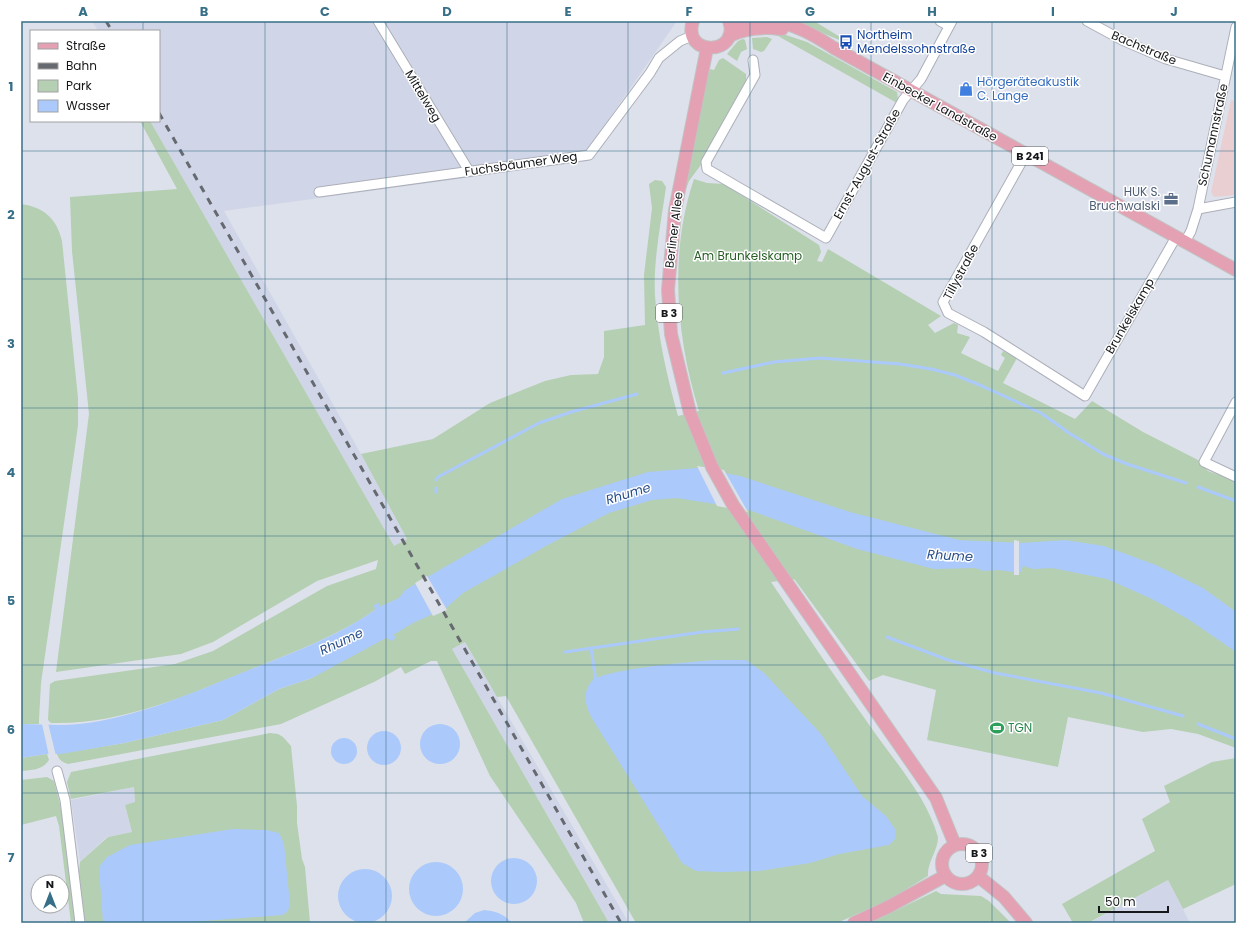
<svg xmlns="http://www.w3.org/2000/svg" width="1257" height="944" viewBox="0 0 1257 944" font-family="Poppins,sans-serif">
<rect width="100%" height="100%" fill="#dde1eb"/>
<path fill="#d0d6e7" d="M 92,21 L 677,21 L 602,129 L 588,161 L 224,211 L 361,454 L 407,539 L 394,546 L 150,121 L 159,121 L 159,31 L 98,31 Z
M 465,642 L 497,697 L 629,923 L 609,923 L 452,649 Z
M 134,787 L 135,803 L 125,805 L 132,832 L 107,837 L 80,862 L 71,800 Z
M 1168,880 L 1190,923 L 1089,923 Z"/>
<path fill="#eacfd2" d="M 1231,100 L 1236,101 L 1236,195 L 1214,197 L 1211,192 Z"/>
<path fill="#b5cfb2" d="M 794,21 L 814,21 L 845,40 L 844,42 Z
M 780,33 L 807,42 L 897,92 L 898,100 L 897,103 L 778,36 L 767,34 Z
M 767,37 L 772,39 L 764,51 L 761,52 L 753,49 L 752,38 Z
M 743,39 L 745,40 L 747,49 L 741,52 L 737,61 L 727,54 L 738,41 Z
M 723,58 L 746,74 L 746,82 L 703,162 L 689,181 L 684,195 L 682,195 L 702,96 L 710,69 L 714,70 L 719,60 Z
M 140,121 L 150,121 L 394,546 L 407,539 L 361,454 L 433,439 L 490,403 L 545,381 L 571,375 L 598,374 L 604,357 L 604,331 L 645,325 L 644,275 L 652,208 L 649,184 L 655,180 L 662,181 L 666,187 C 661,223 653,260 655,296 C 658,337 667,377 678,416 L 699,411 C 676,337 669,253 694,179 L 707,183 L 724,184 L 819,245 L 821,252 L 817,261 L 822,262 L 828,249 L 941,316 L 928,325 L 935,333 L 954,323 L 958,325 L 957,333 L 970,337 L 961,353 L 998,371 L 1005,358 L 1001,355 L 1003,351 L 1017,358 L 1003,383 L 1075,419 L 1092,401 L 1143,432 L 1198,460 L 1208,471 L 1236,481 L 1236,748 L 1198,734 L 1171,729 L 1143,732 L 1068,717 L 1058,767 L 927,740 L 936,690 L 883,675 L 869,681 L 795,580 L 793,579 L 771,582 C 804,631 836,679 870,726 C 894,761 926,795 938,837 C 938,851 927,862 928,876 L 890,899 L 837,923 L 636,923 L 506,696 L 497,697 L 465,642 L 452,649 L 609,923 L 584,923 L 576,903 L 490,776 L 437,661 L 431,661 L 405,674 L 401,667 L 374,682 L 281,724 L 68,764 C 62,762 59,760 57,754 L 124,743 L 223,720 L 279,689 L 312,678 L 375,610 C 338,636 293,652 252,669 C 188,695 121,725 51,723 L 48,720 L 50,684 L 55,681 L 175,664 L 213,651 L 327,586 L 376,569 L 378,560 L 317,581 L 213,642 L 181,654 L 56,672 L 89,414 L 72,251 L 70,197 L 177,189 Z
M 21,204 C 44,207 57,219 62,241 L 78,398 L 78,425 L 75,447 L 41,683 L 39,720 L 39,724 L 21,724 Z
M 270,733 L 278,734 L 283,737 L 291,746 L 297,806 L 297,823 L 302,859 L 305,867 L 310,923 L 85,923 L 79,872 L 80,862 L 108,837 L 132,832 L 125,805 L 135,802 L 134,787 L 71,799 L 67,782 L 71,772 Z
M 47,754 L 49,760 C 42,770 33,770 21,771 L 21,758 Z
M 1236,758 L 1236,884 L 1183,909 L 1168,880 L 1088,923 L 1073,923 L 1062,904 L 1155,851 L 1142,819 L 1170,802 L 1164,786 L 1212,762 Z
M 47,777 L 54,781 L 61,808 L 76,923 L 71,923 L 59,826 L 56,816 L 21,825 L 21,780 Z
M 936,891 L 941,894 L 981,896 L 989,901 L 1011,923 L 870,923 Z"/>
<path fill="#abcafb" d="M 697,468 L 740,476 L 850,512 L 959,540 L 1021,543 L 1065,540 L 1104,546 L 1156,565 L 1203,588 L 1236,612 L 1236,652 L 1188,619 L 1152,599 L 1107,579 L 1052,568 L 1033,569 L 1023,566 L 1020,573 L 999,570 L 984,571 L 975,568 L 934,569 L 857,549 L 746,509 L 677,498 L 652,500 L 609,513 L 546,546 L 463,593 L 446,608 L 413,623 L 393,635 L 396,637 L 393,641 L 386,638 L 312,678 L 279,689 L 223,720 L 124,743 L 61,754 L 47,754 L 21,758 L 21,724 C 40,724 60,726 79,724 C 135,718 192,693 244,672 C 288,655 336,637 375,610 L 374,605 L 379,603 L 379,607 L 399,598 L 405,590 L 562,499 L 648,472 Z
M 713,660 L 746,660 L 764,673 L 821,734 L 862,796 L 886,816 L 895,829 L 895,839 L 889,845 L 839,854 L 810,863 L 759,871 L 721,872 L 696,871 L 682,863 L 593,720 C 586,708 581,693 592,681 C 604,669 692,662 713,660 Z
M420 744a20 20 0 1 1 40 0a20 20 0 1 1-40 0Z
M367 748a17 17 0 1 1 34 0a17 17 0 1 1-34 0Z
M331 751a13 13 0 1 1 26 0a13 13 0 1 1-26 0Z
M 233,829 L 266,830 L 279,833 L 284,844 L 290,904 L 288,911 L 283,915 L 177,923 L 103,923 L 99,867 L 107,857 L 130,845 Z
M491 881a23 23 0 1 1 46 0a23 23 0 1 1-46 0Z
M409 889a27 27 0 1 1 54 0a27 27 0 1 1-54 0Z
M338 896a27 27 0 1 1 54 0a27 27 0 1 1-54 0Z
M 484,910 C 496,911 504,914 512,923 L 464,923 L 475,913 Z"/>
<path fill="#dde1eb" d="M 697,466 L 724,470 L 748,512 L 717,506 Z
M 1014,540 L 1019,541 L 1019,575 L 1014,575 Z
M 427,576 L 447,610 L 433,616 L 415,583 Z
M 48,723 L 56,756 L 49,756 L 42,724 Z"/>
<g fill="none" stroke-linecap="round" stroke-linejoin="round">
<path stroke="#abcafb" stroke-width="3" d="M 723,373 L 774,362 L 820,358 L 900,364 L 931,369 L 955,375 L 982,386 L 1041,413 L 1069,433 L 1103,454 L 1127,464 L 1186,483
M 436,480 L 438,477 L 539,423 L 571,412 L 637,394
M 1198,487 L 1236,501
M 436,488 L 436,492
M 887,637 L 948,660 L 995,673 L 1101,693 L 1183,716
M 591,648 L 596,682
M 565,652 L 702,632 L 738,629
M 1198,724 L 1236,739"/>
<defs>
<path id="minor" d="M 378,21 L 469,171
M 940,21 L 949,26
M 1087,21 L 1122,40 L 1166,59 L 1225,76
M 753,60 L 755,75 L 706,162 L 707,169 L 826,238 L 903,100 L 921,79 L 952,21
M 1026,154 L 943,302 L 948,313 L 984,332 L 1085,396 L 1176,237
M 319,192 L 589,155 L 650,73 L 659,58 L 680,41 L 692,36
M 1198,209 L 1236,202
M 1185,242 L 1191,231 L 1198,209 L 1236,27
M 1236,402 L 1204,462 L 1236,477
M 57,771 L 65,800 L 80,923"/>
<path id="major" d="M 693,21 C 681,57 741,56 729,21
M 734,21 L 752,21
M 770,21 C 794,23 814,35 834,48 L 1236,270
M 729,36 C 745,28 764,27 782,29
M 707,48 L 675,210 L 668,290 L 671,334 L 690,413 L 712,467 L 733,505 L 936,798 L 955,845
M942 864a20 20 0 1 1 40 0a20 20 0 1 1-40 0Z
M 978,876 L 1004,897 L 1026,923
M 854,923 L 888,907 L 945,876"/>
</defs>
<use href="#minor" stroke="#acafb9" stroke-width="11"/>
<use href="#major" stroke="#c2c3c3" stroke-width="14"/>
<use href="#minor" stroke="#fff" stroke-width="9"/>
<use href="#major" stroke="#e4a1b3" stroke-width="12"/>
<path stroke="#66696f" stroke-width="3" stroke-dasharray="7 7" stroke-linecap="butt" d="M 106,21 L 112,31
M 159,113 L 621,923"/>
</g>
<path fill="none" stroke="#376f89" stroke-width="1" stroke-opacity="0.55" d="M 143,21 L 143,31M 265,21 L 265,923M 386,21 L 386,923M 507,21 L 507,923M 628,21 L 628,923M 750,21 L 750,923M 871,21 L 871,923M 992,21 L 992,923M 1114,21 L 1114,923M 143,121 L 143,923M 21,151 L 1236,151M 21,279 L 1236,279M 21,408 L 1236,408M 21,536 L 1236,536M 21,665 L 1236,665M 21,793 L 1236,793"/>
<defs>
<symbol id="bus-bare" viewBox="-9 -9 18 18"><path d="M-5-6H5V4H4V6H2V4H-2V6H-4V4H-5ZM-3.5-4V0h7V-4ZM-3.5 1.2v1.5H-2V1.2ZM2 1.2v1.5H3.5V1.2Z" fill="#1a4fb4" stroke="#fff" stroke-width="2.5" paint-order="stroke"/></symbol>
<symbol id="shop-bare" viewBox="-9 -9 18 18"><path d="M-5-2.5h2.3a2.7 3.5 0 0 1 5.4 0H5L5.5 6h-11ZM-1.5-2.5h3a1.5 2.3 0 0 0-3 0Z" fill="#3f7fe0" stroke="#fff" stroke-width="2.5" paint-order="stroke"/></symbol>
<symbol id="office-bare" viewBox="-9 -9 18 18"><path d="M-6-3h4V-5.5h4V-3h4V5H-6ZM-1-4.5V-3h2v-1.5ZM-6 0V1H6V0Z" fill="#5c6f8a" stroke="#fff" stroke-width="2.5" paint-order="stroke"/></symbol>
<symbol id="stadium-bare" viewBox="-9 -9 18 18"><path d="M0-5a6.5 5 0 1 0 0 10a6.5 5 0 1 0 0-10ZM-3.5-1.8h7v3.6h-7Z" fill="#2e9e5b" stroke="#fff" stroke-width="2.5" paint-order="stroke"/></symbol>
</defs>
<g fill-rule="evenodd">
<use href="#bus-bare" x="836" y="32" width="20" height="20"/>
<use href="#shop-bare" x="956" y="79" width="20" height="20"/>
<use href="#office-bare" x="1161" y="189" width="20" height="20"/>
<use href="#stadium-bare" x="987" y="718" width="20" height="20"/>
</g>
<g text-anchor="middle" stroke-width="3" stroke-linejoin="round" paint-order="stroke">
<g fill="#fff" stroke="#5b5d5f" stroke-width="1">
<rect x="1012" y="147" width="36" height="18" rx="3"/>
<rect x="656" y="304" width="26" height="18" rx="3"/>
<rect x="966" y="844" width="26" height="18" rx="3"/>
</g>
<g font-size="11" font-weight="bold" fill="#15171a">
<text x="1030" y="160">B 241</text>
<text x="669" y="317">B 3</text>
<text x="979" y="857">B 3</text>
</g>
<g font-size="12" fill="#164399" stroke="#fff" text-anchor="start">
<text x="857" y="39">Northeim<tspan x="857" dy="14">Mendelssohnstraße</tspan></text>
</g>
<g font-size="12" fill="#15171a" stroke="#fff">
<text transform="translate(1144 48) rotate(23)" y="4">Bachstraße</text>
<text transform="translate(423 96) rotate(59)" y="4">Mittelweg</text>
<text transform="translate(940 107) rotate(29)" y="4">Einbecker Landstraße</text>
<text transform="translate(1213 135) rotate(-78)" y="4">Schumannstraße</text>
<text transform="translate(521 164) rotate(-8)" y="4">Fuchsbäumer Weg</text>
<text transform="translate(867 164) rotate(-61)" y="4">Ernst-August-Straße</text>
<text transform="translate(674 230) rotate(-83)" y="4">Berliner Allee</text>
<text transform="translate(961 272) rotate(-62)" y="4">Tillystraße</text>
<text transform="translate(1130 316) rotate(-60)" y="4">Brunkelskamp</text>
</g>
<g font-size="12" fill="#366cbe" stroke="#fff" text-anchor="start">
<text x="977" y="86">Hörgeräteakustik<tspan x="977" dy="14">C. Lange</tspan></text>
</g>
<g font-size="12" fill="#4e5e75" stroke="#fff" text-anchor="end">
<text x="1160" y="196">HUK S.<tspan x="1160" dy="14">Bruchwalski</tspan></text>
</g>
<g font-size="12" fill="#285f25" stroke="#fff">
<text x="748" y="260">Am Brunkelskamp</text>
</g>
<g font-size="12" fill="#27864d" stroke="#fff" text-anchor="start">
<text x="1008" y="732">TGN</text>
</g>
<g font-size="13" font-style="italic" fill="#294f8a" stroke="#fff">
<text transform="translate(628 493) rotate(-17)" y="5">Rhume</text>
<text transform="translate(950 555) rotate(3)" y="5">Rhume</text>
<text transform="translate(341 641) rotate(-25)" y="5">Rhume</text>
</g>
</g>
<rect width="1257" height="944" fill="none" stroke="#ffffff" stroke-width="44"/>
<rect x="30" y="30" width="130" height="92" fill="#ffffff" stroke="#a1a2a3"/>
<rect x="38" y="43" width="20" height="6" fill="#e4a1b3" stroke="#a1a2a3"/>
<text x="66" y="50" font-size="12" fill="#15171a">Straße</text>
<rect x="38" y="63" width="20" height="6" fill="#66696f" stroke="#a1a2a3"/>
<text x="66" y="70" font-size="12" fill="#15171a">Bahn</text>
<rect x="38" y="80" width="20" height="12" fill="#b5cfb2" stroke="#a1a2a3"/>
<text x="66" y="90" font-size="12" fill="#15171a">Park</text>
<rect x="38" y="100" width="20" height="12" fill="#abcafb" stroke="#a1a2a3"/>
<text x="66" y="110" font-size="12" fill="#15171a">Wasser</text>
<g transform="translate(50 894)"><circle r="19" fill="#ffffff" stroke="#a1a2a3"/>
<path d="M0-3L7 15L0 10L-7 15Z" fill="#376f89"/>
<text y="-6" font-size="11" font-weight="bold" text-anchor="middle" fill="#15171a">N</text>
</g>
<path d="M1099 906v6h69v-6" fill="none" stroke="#15171a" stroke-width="2"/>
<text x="1105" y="906" font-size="12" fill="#15171a" stroke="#ffffff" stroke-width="3" paint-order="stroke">50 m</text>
<rect x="22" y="22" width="1213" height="900" fill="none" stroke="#376f89" stroke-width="1.5"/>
<g font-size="13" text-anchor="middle" font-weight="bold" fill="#376f89">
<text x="83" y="16">A</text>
<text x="204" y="16">B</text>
<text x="325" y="16">C</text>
<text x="447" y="16">D</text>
<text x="568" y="16">E</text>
<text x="689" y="16">F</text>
<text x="810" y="16">G</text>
<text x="932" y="16">H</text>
<text x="1053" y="16">I</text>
<text x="1174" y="16">J</text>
<text x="11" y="91">1</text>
<text x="11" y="219">2</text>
<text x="11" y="348">3</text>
<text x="11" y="477">4</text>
<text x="11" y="605">5</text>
<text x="11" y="734">6</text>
<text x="11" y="862">7</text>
</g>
</svg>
